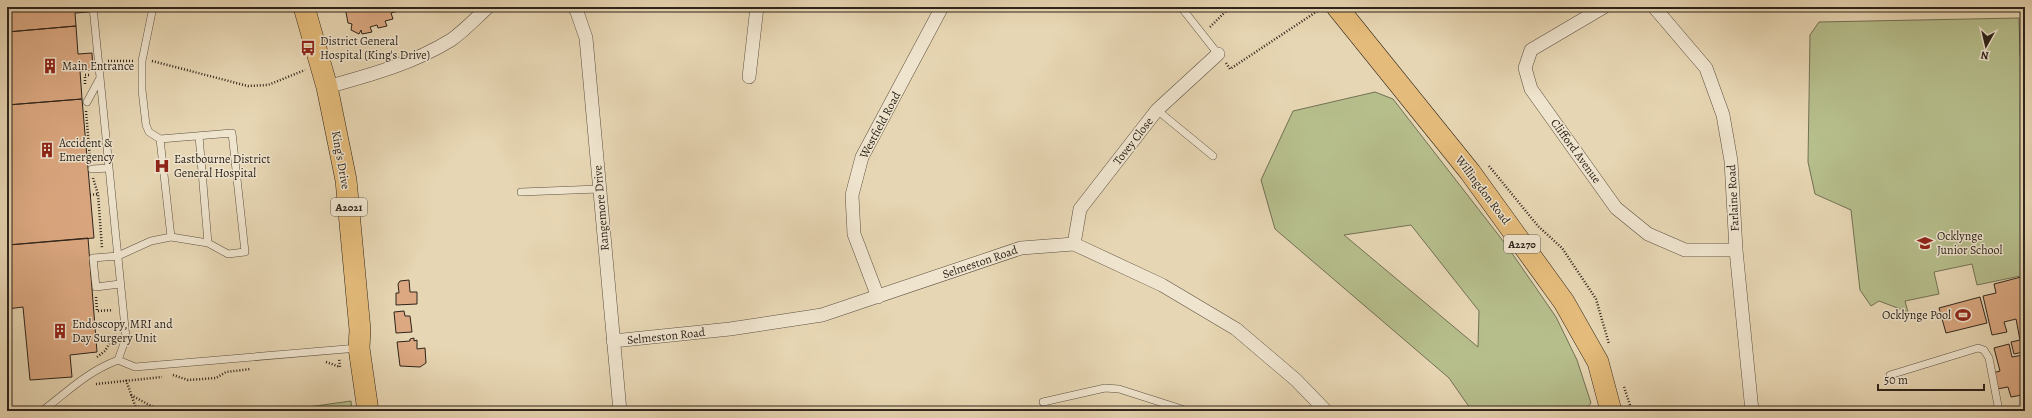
<svg xmlns="http://www.w3.org/2000/svg" width="2032" height="418" viewBox="0 0 2032 418" font-family="Alegreya,serif">
<rect width="100%" height="100%" fill="#e7d6b3"/>
<filter id="stains"><feTurbulence type="fractalNoise" baseFrequency=".005" numOctaves="4"/><feColorMatrix values="0 0 0 0 .2 0 0 0 0 .09 0 0 0 0 .02 0 0 0 .5 -.17"/></filter>
<radialGradient id="worn" r=".72"><stop offset=".6" stop-color="#630" stop-opacity="0"/><stop offset="1" stop-color="#630" stop-opacity=".3"/></radialGradient>
<path fill="#b6be8c" stroke="#727154" fill-rule="evenodd" d="M 2019,18 L 2020,55 L 2025,70 L 2025,275 L 1977,285 L 1972,264 L 1934,272 L 1939,294 L 1905,301 L 1908,312 L 1879,301 L 1871,306 L 1860,290 L 1851,210 L 1815,194 L 1808,162 L 1810,35 L 1819,22 Z
M 1375,92 L 1393,99 L 1507,246 L 1556,317 L 1577,360 L 1591,403 L 1586,409 L 1579,411 L 1472,411 L 1449,378 L 1275,229 L 1261,180 L 1293,111 ZM 1411,225 L 1479,311 L 1478,347 L 1344,235 Z
M 351,401 L 352,411 L 279,411 Z"/>
<path fill="#dba881" stroke="#2e241b" d="M 7,7 L 89,7 L 89,12 L 75,13 L 76,26 L 7,32 Z
M 345,7 L 397,7 L 398,11 L 391,13 L 393,19 L 385,21 L 387,26 L 378,28 L 377,25 L 370,27 L 372,32 L 362,34 L 361,30 L 359,34 L 351,30 L 352,24 L 348,23 Z
M 76,26 L 78,54 L 92,53 L 93,70 L 80,71 L 82,99 L 7,105 L 7,32 Z
M 82,99 L 94,238 L 9,245 L 7,216 L 7,105 Z
M 88,238 L 97,352 L 70,355 L 72,377 L 30,380 L 23,307 L 7,309 L 7,245 Z
M 2025,276 L 2025,409 L 2022,395 L 2011,397 L 2008,387 L 1997,389 L 1993,373 L 2000,371 L 1994,348 L 2009,344 L 2012,357 L 2023,355 L 2023,352 L 2014,354 L 2011,342 L 2020,340 L 2016,319 L 2004,322 L 2007,332 L 1992,335 L 1983,296 L 1996,293 L 1994,284 Z
M 409,280 L 410,292 L 417,292 L 417,304 L 396,305 L 396,293 L 399,293 L 398,284 L 400,281 Z
M 1980,297 L 1987,323 L 1946,333 L 1939,308 Z
M 404,311 L 405,316 L 410,316 L 412,332 L 396,333 L 394,312 Z
M 414,338 L 414,341 L 417,340 L 417,349 L 425,348 L 426,363 L 420,367 L 400,366 L 397,342 L 410,341 L 410,339 Z"/>
<g fill="none" stroke-linecap="round" stroke-linejoin="round">
<defs>
<path id="service" d="M 1181,7 L 1218,54
M 87,102 L 100,78
M 1157,110 L 1213,156
M 199,136 L 208,243
M 160,139 L 171,237
M 92,169 L 109,168
M 521,192 L 599,189
M 120,284 L 96,287 L 93,258 L 118,256 L 151,241 L 171,237 L 208,243 L 228,254 L 245,252 L 232,133 L 160,139 L 149,132 L 146,125 L 142,90 L 142,61 L 153,7
M 118,360 L 135,367 L 358,348
M 1890,375 L 1978,348 L 1984,350 L 1989,358 L 1999,411
M 1043,402 L 1105,388 L 1119,389 L 1188,411
M 42,411 C 70,390 85,373 118,360 L 126,338 L 93,7"/>
<path id="minor" d="M 574,7 L 577,12 L 586,38 L 620,411
M 1604,7 L 1531,50 L 1525,68 L 1531,89 L 1616,208 L 1648,234 L 1685,250 L 1736,250
M 1654,7 L 1706,68 L 1723,115 L 1731,161 L 1736,250 L 1752,411
M 749,77 L 757,7
M 327,87 C 370,75 412,64 451,40 C 464,31 476,18 488,7
M 1074,244 L 1080,209 L 1157,110 L 1218,54
M 878,297 L 854,234 L 852,195 L 862,157 L 942,7
M 613,341 L 730,329 L 822,315 L 1021,248 L 1074,244 L 1162,285 L 1236,329 L 1296,380 L 1326,411"/>
<path id="primary" d="M 304,7 L 327,87 L 346,180 L 360,330 L 359,348 L 368,411
M 1337,7 L 1470,172 L 1564,302 L 1598,362 L 1611,411"/>
</defs>
<use href="#service" stroke="#5c5041" stroke-width="8"/>
<use href="#minor" stroke="#5c5041" stroke-width="14"/>
<use href="#primary" stroke="#2e241b" stroke-width="22"/>
<path stroke="#2e241b" stroke-width="2.5" stroke-dasharray="1 2" stroke-linecap="butt" d="M 1210,27 L 1230,7
M 108,61 L 133,61
M 152,61 L 248,86 L 268,85 L 305,70
M 1226,63 L 1230,69 L 1319,10
M 85,84 L 85,75 L 90,75
M 86,111 L 90,159
M 1489,166 L 1538,226 L 1562,248 L 1596,299 L 1609,344
M 93,178 L 98,194 L 102,248
M 90,195 L 98,194
M 96,297 L 97,311 L 113,310
M 97,357 L 105,351 L 114,336
M 326,362 L 340,367 L 339,358
M 173,375 L 188,380 L 216,378 L 226,372 L 251,369
M 126,380 L 137,411
M 96,384 L 162,377
M 1624,387 L 1632,411
M 131,395 L 151,406 L 168,411
M 197,411 L 201,410"/>
<use href="#service" stroke="#efe4ce" stroke-width="7"/>
<use href="#minor" stroke="#efe4ce" stroke-width="13"/>
<use href="#primary" stroke="#e4bb7a" stroke-width="21"/>
</g>
<defs>
<symbol id="bus-bare" viewBox="-9 -9 18 18"><path d="M-5-6H5V4H4V6H2V4H-2V6H-4V4H-5ZM-3.5-4V0h7V-4ZM-3.5 1.2v1.5H-2V1.2ZM2 1.2v1.5H3.5V1.2Z" fill="#8f2418" stroke="#efe4ce" stroke-width="2.5" paint-order="stroke"/></symbol>
<symbol id="building-bare" viewBox="-9 -9 18 18"><path d="M-4-6H4V6H1V3H-1V6H-4ZM-2.5-4.3h1.7v1.8h-1.7ZM.8-4.3h1.7v1.8H.8ZM-2.5-1h1.7V.8h-1.7ZM.8-1h1.7V.8H.8Z" fill="#8f2418" stroke="#efe4ce" stroke-width="2.5" paint-order="stroke"/></symbol>
<symbol id="hospital-bare" viewBox="-9 -9 18 18"><path d="M-5-5h3v3.5h4V-5h3V5h-3V1.5h-4V5h-3Z" fill="#8f2418" stroke="#efe4ce" stroke-width="2.5" paint-order="stroke"/></symbol>
<symbol id="school-bare" viewBox="-9 -9 18 18"><path d="M0-5L7-2L0 1L-7-2ZM-4 1L0 2.5L4 1V4Q0 6-4 4Z" fill="#8f2418" stroke="#efe4ce" stroke-width="2.5" paint-order="stroke"/></symbol>
<symbol id="stadium-bare" viewBox="-9 -9 18 18"><path d="M0-5a6.5 5 0 1 0 0 10a6.5 5 0 1 0 0-10ZM-3.5-1.8h7v3.6h-7Z" fill="#8f2418" stroke="#efe4ce" stroke-width="2.5" paint-order="stroke"/></symbol>
</defs>
<g fill-rule="evenodd">
<use href="#bus-bare" x="297" y="37" width="22" height="22"/>
<use href="#building-bare" x="39" y="55" width="22" height="22"/>
<use href="#building-bare" x="36" y="139" width="22" height="22"/>
<use href="#hospital-bare" x="151" y="155" width="22" height="22"/>
<use href="#school-bare" x="1914" y="232" width="22" height="22"/>
<use href="#stadium-bare" x="1952" y="304" width="22" height="22"/>
<use href="#building-bare" x="49" y="320" width="22" height="22"/>
</g>
<g text-anchor="middle" stroke-width="3" stroke-linejoin="round" paint-order="stroke">
<g fill="#efe4ce" stroke="#685e51" stroke-width="1">
<rect x="331" y="198" width="36" height="18" rx="3"/>
<rect x="1504" y="235" width="36" height="18" rx="3"/>
</g>
<g font-size="11" font-weight="bold" fill="#2e241b">
<text x="349" y="211">A2021</text>
<text x="1522" y="248">A2270</text>
</g>
<g font-size="12" fill="#2e241b" stroke="#efe4ce" text-anchor="start">
<text x="320" y="45">District General<tspan x="320" dy="14">Hospital (King's Drive)</tspan></text>
<text x="62" y="70">Main Entrance</text>
<text x="59" y="147">Accident &amp;<tspan x="59" dy="14">Emergency</tspan></text>
<text x="174" y="163">Eastbourne District<tspan x="174" dy="14">General Hospital</tspan></text>
<text x="1937" y="240">Ocklynge<tspan x="1937" dy="14">Junior School</tspan></text>
<text x="1951" y="319" text-anchor="end">Ocklynge Pool</text>
<text x="72" y="328">Endoscopy, MRI and<tspan x="72" dy="14">Day Surgery Unit</tspan></text>
</g>
<g font-size="12" fill="#2e241b" stroke="#efe4ce">
<text transform="translate(880 125) rotate(-62)" y="4">Westfield Road</text>
<text transform="translate(1133 141) rotate(-52)" y="4">Tovey Close</text>
<text transform="translate(1576 151) rotate(54)" y="4">Clifford Avenue</text>
<text transform="translate(341 160) rotate(80)" y="4">King's Drive</text>
<text transform="translate(1483 190) rotate(53)" y="4">Willingdon Road</text>
<text transform="translate(1733 198) rotate(-93)" y="4">Farlaine Road</text>
<text transform="translate(601 208) rotate(-95)" y="4">Rangemore Drive</text>
<text transform="translate(980 262) rotate(-19)" y="4">Selmeston Road</text>
<text transform="translate(666 336) rotate(-6)" y="4">Selmeston Road</text>
</g>
</g>
<rect width="2032" height="418" fill="none" stroke="#e7d6b3" stroke-width="24"/>
<rect x="8" y="8" width="2016" height="402" fill="none" stroke="#2e241b" stroke-width="2"/>
<rect x="12" y="12" width="2008" height="394" fill="none" stroke="#2e241b"/>
<g transform="translate(1986 46) rotate(188)" stroke="#efe4ce" stroke-width="3" paint-order="stroke">
<path d="M0-3L7 15L0 10L-7 15Z" fill="#2e241b"/>
<text y="-6" font-size="11" font-weight="bold" text-anchor="middle" fill="#2e241b">N</text>
</g>
<path d="M1878 384v6h106v-6" fill="none" stroke="#2e241b" stroke-width="2"/>
<text x="1884" y="384" font-size="12" fill="#2e241b" stroke="#efe4ce" stroke-width="3" paint-order="stroke">50 m</text>
<rect width="100%" height="100%" filter="url(#stains)"/>
<rect width="100%" height="100%" fill="url(#worn)"/>
</svg>
